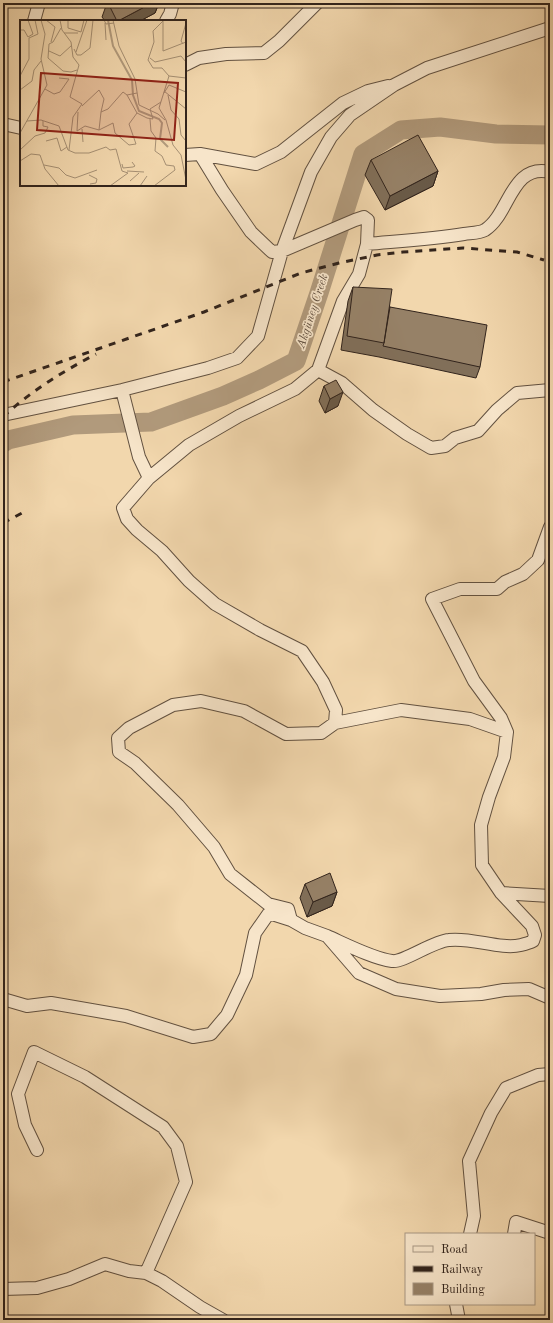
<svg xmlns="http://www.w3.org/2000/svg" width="553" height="1323" viewBox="0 0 553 1323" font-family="'Old Standard TT',serif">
<rect width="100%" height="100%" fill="#f2d7ad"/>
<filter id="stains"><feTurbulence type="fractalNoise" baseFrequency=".005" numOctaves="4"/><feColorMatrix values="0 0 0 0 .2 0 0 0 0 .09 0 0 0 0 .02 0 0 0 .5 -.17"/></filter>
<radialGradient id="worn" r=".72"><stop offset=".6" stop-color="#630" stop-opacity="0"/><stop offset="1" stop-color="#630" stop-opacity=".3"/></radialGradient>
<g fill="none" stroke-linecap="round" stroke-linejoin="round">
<path stroke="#b19a7c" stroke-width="19" d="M 3,443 L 8,440 L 73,425 L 151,422 L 223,396 L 259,380 L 296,361 L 319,293 L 363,154 L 401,130 L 440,127 L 496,134 L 550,135"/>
<defs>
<path id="minor" d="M 34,21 L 39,3
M 166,21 L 170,14 L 173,3
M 185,65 L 199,58 L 226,54 L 264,53 L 279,41 L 317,3
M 3,124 L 21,128
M 185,155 L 200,154 L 256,164 L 281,152 L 343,103 L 368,91 L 388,86
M 367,244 C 400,241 432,239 464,234 C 470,233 480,233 485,230 C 510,214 511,163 550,172
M 318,370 L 342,383 L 373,410 L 407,434 L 431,448 L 445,446 L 455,438 L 478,431 L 497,410 L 517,393 L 550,390
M 122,390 L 139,457 L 149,478 L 189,445 L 239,416 L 295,389 L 318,370 L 343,301 L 359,274 L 367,244 L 368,220 L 364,217 L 355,220 L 282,251 L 272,252 L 251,232 L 222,190 L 200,154
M 3,415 L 122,390 L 208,368 L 237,358 L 258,336 L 282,251 L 311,172 L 331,137 L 350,115 L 394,85 L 427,68 L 550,28
M 149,478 L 123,508 L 127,519 L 137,530 L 162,551 L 189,581 L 215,604 L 260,630 L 302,651 L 323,682 L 336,710 L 335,723 L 321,733 L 286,734 L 244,711 L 201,701 L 173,705 L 129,728 L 118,738 L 119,752 L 135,763 L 178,805 L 214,847 L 230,874 L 268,904 L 288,909 L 291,920
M 335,723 L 401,710 L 470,719 L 507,732
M 501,893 L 550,896
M 327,936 C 345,944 374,959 392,961 C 403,963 433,941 449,940 C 472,937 500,950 521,945 C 525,944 529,943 533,941 L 535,935 L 532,926 L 501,893 L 482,865 L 481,825 L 489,797 L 504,757 L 507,732 L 501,718 L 474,681 L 432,599 L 460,589 L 497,589 L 505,582 L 523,574 L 538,560 L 550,527
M 3,999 L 27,1006 L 51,1003 L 126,1016 L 193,1037 L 211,1034 L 227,1015 L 246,975 L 255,933 L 269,913 L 291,920 L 305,928 L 327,936 L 359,973 L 396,989 L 440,996 L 481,994 L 504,990 L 529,989 L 550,998
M 37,1150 L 25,1125 L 18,1094 L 34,1052 L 85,1077 L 163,1127 L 177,1146 L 186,1182 L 146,1273
M 470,1234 L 474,1216 L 469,1161 L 491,1113 L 506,1088 L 538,1075 L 550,1074
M 514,1234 L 516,1222 L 550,1233
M 3,1289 L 37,1288 L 69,1279 L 105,1264 L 129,1271 L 146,1273 L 162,1281 L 200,1307 L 223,1320
M 456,1304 L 459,1320"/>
</defs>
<use href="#minor" stroke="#625140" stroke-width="14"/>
<use href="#minor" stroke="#f7e5ca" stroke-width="12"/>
<path stroke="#32241c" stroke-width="3" stroke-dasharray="7 7" stroke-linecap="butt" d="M 3,382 L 204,312 L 301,273 L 339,263 L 377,255 L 403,252 L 463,248 L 517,252 L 544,260
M 3,417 C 31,391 62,372 96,354
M 3,523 L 24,512"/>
</g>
<path fill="#816f59" stroke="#32241c" d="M 107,3 L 159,3 L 155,13 L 140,21 L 105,21 L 102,17 Z
M 371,160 L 438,171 L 433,186 L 385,210 L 365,175 Z
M 353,287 L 390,307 L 480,367 L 476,378 L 379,357 L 341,350 L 348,301 Z
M 324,386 L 338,406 L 325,413 L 319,401 Z
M 305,884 L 337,892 L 332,906 L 307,917 L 300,898 Z"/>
<path fill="#695a48" stroke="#32241c" d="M 152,3 L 159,3 L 155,13 L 140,21 L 118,21 Z
M 438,171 L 433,186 L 385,210 L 390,196 Z
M 343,392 L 338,406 L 325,413 L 330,399 Z
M 337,892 L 332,906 L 307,917 L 313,902 Z"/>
<path fill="#968167" stroke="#32241c" d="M 108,3 L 152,3 L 118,21 L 117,21 Z
M 418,135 L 438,171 L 390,196 L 371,160 Z
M 353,287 L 392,289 L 384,343 L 347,336 Z
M 390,307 L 487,325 L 480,367 L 383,346 L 384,343 Z
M 336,380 L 343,392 L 330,399 L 324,386 Z
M 330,873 L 337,892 L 313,902 L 305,884 Z"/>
<g text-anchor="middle" stroke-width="3.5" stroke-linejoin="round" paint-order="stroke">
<g font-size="12" font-style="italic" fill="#5e4d3e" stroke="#f7e5ca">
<text transform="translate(312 311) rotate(-72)" y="4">Akgüney Creek</text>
</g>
</g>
<g transform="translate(20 20)">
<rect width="166" height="166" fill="#f2d7ad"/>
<path fill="none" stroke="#b19a7c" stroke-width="2" d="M 88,0 L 93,26 L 112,60 L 113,75 L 119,91 L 139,99 L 142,103 L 140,119 L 148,127"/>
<path fill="none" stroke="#a58f73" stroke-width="1" d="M 26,0 L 35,7 L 31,22M 40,0 L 42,10 L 51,22 L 53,37 L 59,45 L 50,77 L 62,84 L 53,97 L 49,130M 48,0 L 48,8 L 61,12 L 64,0M 84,0 L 86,4 L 94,3M 93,0 L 99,26 L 115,59 L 119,85 L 138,94 L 145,100M 144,0 L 133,11 L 134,22 L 128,40 L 133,48 L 142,48 L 149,56 L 139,88 L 146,100 L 153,125 L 161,135 L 166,160M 143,1 L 143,31 L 166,22M 85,3 L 86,20M 41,8 L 33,22 L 29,24 L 28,38 L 43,51 L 51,52 L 57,50M 0,10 L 4,10 L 8,17 L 13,14 L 8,0M 44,13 L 58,13M 163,24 L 161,21 L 166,3M 54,29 L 57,35 L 61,35 L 70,28 L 73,0M 29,31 L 40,36 L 52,25M 56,32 L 67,0M 130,38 L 135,42 L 161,36 L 166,42M 0,56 L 9,39 L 9,18 L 18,14 L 15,0M 149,56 L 166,58M 25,69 L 34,74 L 40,72 L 49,59 L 39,58M 0,70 L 12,61 L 14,50 L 21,41M 144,71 L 166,89M 117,73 L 107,75 L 117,93 L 127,98 L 133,99 L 130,89 L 141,82M 144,73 L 149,65 L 166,72M 148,75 L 151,90 L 159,99 L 161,115 L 166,121M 62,86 L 79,70 L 84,79 L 81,92 L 88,89 L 103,72 L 107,75M 58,92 L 57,111 L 65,106 L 79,110 L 93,103 L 95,113 L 109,125 L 116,124 L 109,104 L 117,93M 130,99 L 131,111 L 136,118 L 135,131 L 142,136 L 146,145 L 154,146 L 155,150 L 134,166M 7,101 L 21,100 L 39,106 L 48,130 L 55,133 L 69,133 L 86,127 L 90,130 L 96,129 L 102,151 L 108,153 L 90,166M 62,109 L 63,122M 79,110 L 81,92M 0,113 L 27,65 L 21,39 L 25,14 L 21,0M 26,121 L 37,118 L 41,131 L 47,127M 0,130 L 15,116 L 25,113 L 28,107 L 23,106 L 23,101M 0,141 L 11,134 L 20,135 L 25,149 L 39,166M 102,144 L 103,148 L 113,147 L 115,146 L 112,142M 24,145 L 39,148 L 46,155 L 55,158 L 77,150M 107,151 L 124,152M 69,155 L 77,159 L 76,163 L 70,164M 110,161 L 119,153M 120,166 L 127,156"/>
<path fill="#8f2418" fill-opacity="0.15" stroke="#8f2418" stroke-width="2" d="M 21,53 L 158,63 L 154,120 L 17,110 Z"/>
<rect width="166" height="166" fill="none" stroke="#32241c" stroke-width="2"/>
</g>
<rect width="553" height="1323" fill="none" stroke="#f2d7ad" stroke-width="16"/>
<rect x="4" y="4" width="545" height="1315" fill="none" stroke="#32241c" stroke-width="2"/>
<rect x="8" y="8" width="537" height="1307" fill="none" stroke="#32241c"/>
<rect x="405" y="1233" width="130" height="72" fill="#f7e5ca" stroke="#a89884"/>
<rect x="413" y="1246" width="20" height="6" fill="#f7e5ca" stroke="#a89884"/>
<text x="441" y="1253" font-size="12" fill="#32241c">Road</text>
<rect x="413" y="1266" width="20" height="6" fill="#32241c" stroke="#a89884"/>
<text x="441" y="1273" font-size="12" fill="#32241c">Railway</text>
<rect x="413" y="1283" width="20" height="12" fill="#968167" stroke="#a89884"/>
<text x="441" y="1293" font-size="12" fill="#32241c">Building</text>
<rect width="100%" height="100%" filter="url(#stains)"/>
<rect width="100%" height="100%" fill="url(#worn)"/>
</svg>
